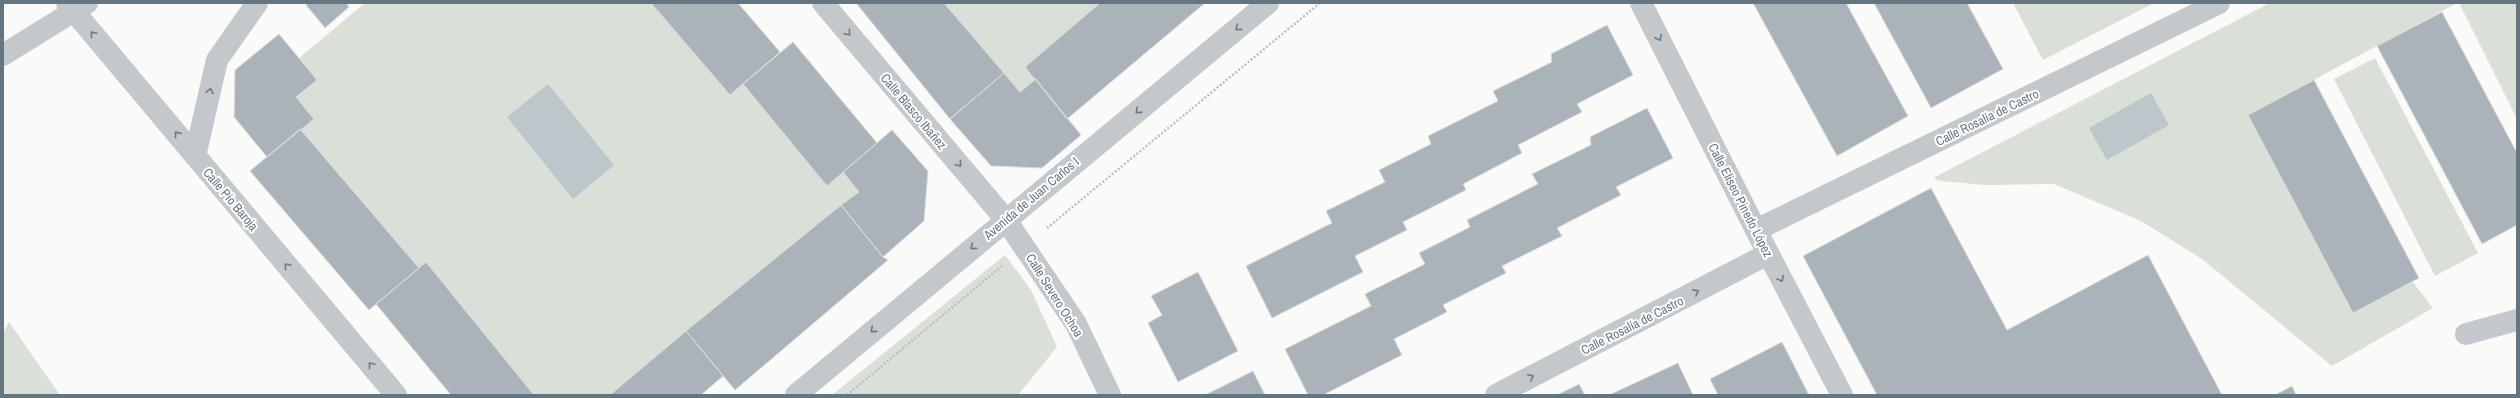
<svg xmlns="http://www.w3.org/2000/svg" width="2520" height="398" viewBox="0 0 2520 398" font-family="'Archivo Narrow',sans-serif">
<rect width="100%" height="100%" fill="#fafaf8"/>
<path fill="#dadfd7" d="M 365,3 L 651,3 L 730,95 L 743,84 L 827,186 L 843,172 L 859,192 L 610,395 L 534,395 L 426,262 L 419,268 L 300,129 L 314,119 L 296,97 L 317,80 L 299,58 Z
M 944,3 L 1100,3 L 1025,67 L 1036,79 L 1020,92 Z
M 2013,3 L 2154,3 L 2043,60 Z
M 2270,3 L 2457,3 L 2248,115 L 2412,281 L 2433,308 L 2332,366 L 2202,259 L 2141,221 L 2054,184 L 1985,185 L 1940,181 L 1933,178 Z
M 2459,3 L 2517,3 L 2517,119 Z
M 2375,58 L 2478,253 L 2435,276 L 2334,79 Z
M 1005,255 L 1031,290 L 1057,347 L 1018,395 L 832,395 Z
M 9,322 L 60,395 L 3,395 L 3,334 Z"/>
<path fill="#bbc7cb" d="M 548,84 L 614,165 L 573,199 L 507,117 Z
M 2151,93 L 2169,125 L 2107,160 L 2089,128 Z"/>
<path fill="#aab3b9" stroke="#dcdcda" d="M 308,3 L 346,3 L 349,7 L 325,28 L 306,5 Z
M 651,3 L 738,3 L 780,52 L 730,95 Z
M 856,3 L 944,3 L 1004,73 L 950,119 Z
M 1100,3 L 1205,3 L 1067,119 L 1025,67 Z
M 1753,3 L 1846,3 L 1908,116 L 1837,156 Z
M 1874,3 L 1967,3 L 2003,69 L 1931,108 Z
M 2442,12 L 2517,153 L 2517,225 L 2482,244 L 2377,46 Z
M 1607,25 L 1633,75 L 1577,104 L 1582,112 L 1518,145 L 1522,153 L 1463,184 L 1466,190 L 1403,222 L 1407,230 L 1355,256 L 1363,272 L 1272,318 L 1246,266 L 1332,223 L 1326,211 L 1385,182 L 1379,170 L 1431,144 L 1428,136 L 1498,101 L 1493,91 L 1552,62 L 1551,54 Z
M 279,34 L 317,80 L 296,97 L 314,119 L 267,157 L 234,117 L 235,70 Z
M 793,42 L 877,143 L 827,186 L 743,84 Z
M 1004,73 L 1020,92 L 1036,79 L 1081,135 L 1042,168 L 991,166 L 950,119 Z
M 2314,80 L 2419,278 L 2353,313 L 2248,115 Z
M 1647,108 L 1673,158 L 1616,187 L 1621,195 L 1557,228 L 1562,236 L 1502,266 L 1506,273 L 1443,305 L 1447,312 L 1394,339 L 1402,355 L 1323,395 L 1308,395 L 1285,349 L 1371,306 L 1365,294 L 1425,264 L 1419,253 L 1470,227 L 1467,220 L 1538,184 L 1532,174 L 1591,145 L 1590,137 Z
M 300,129 L 419,268 L 369,310 L 250,171 Z
M 892,130 L 928,171 L 924,221 L 883,257 L 841,205 L 859,192 L 843,172 Z
M 1931,188 L 2007,330 L 2148,255 L 2222,395 L 1877,395 L 1803,256 Z
M 841,205 L 883,257 L 888,260 L 735,390 L 686,331 Z
M 426,262 L 534,395 L 451,395 L 376,304 Z
M 1198,272 L 1238,351 L 1178,382 L 1148,323 L 1162,315 L 1151,296 Z
M 686,331 L 723,376 L 701,395 L 610,395 Z
M 1782,342 L 1809,395 L 1718,395 L 1710,379 Z
M 1678,363 L 1693,395 L 1609,395 Z
M 1253,371 L 1265,395 L 1205,395 Z
M 1579,384 L 1585,395 L 1557,395 Z
M 2292,386 L 2296,395 L 2275,395 Z"/>
<g fill="none" stroke-linecap="round" stroke-linejoin="round">
<path stroke="#bbbfc2" stroke-width="2.5" stroke-dasharray="2 2" stroke-linecap="butt" d="M 1047,228 L 1320,3
M 847,395 L 1002,266"/>
<path stroke="#c3c8cc" stroke-width="22" d="M 67,3 L 396,395
M 823,3 L 1006,220 L 1076,324 L 1110,395
M 1641,3 L 1756,230 L 1842,395
M 3,55 L 87,3
M 195,156 L 217,60 L 257,3
M 1756,230 L 2219,3
M 2466,334 L 2517,320
M 796,395 L 1268,3
M 1496,395 L 1768,254"/>
</g>
<defs><path id="oneway-chevron" d="M-2-3.5L2.5 0L-2 3.5" fill="none" stroke-width="1.6" stroke-linecap="round" stroke-linejoin="round"/></defs>
<g stroke="#6a7a87">
<use href="#oneway-chevron" transform="translate(1238 28) rotate(140)"/>
<use href="#oneway-chevron" transform="translate(848 33) rotate(50)"/>
<use href="#oneway-chevron" transform="translate(93 34) rotate(-131)"/>
<use href="#oneway-chevron" transform="translate(1659 38) rotate(63)"/>
<use href="#oneway-chevron" transform="translate(210 91) rotate(-77)"/>
<use href="#oneway-chevron" transform="translate(1138 111) rotate(140)"/>
<use href="#oneway-chevron" transform="translate(177 134) rotate(-129)"/>
<use href="#oneway-chevron" transform="translate(959 164) rotate(50)"/>
<use href="#oneway-chevron" transform="translate(973 247) rotate(140)"/>
<use href="#oneway-chevron" transform="translate(287 266) rotate(-130)"/>
<use href="#oneway-chevron" transform="translate(1781 279) rotate(62)"/>
<use href="#oneway-chevron" transform="translate(1696 292) rotate(-27)"/>
<use href="#oneway-chevron" transform="translate(873 330) rotate(140)"/>
<use href="#oneway-chevron" transform="translate(371 365) rotate(-130)"/>
<use href="#oneway-chevron" transform="translate(1531 377) rotate(-27)"/>
</g>
<g text-anchor="middle" stroke-width="4" stroke-linejoin="round" paint-order="stroke">
<g font-size="13" fill="#657683" stroke="#fff">
<text transform="translate(914 111) rotate(50)" y="5">Calle Blasco Ibañez</text>
<text transform="translate(1987 117) rotate(-26)" y="5">Calle Rosalía de Castro</text>
<text transform="translate(1031 198) rotate(-40)" y="5">Avenida de Juan Carlos I</text>
<text transform="translate(231 199) rotate(50)" y="5">Calle Pío Baroja</text>
<text transform="translate(1741 200) rotate(63)" y="5">Calle Eliseo Pinedo López</text>
<text transform="translate(1055 295) rotate(58)" y="5">Calle Severo Ochoa</text>
<text transform="translate(1632 325) rotate(-27)" y="5">Calle Rosalía de Castro</text>
</g>
</g>
<rect width="2520" height="398" fill="none" stroke="#657683" stroke-width="8"/>
</svg>
